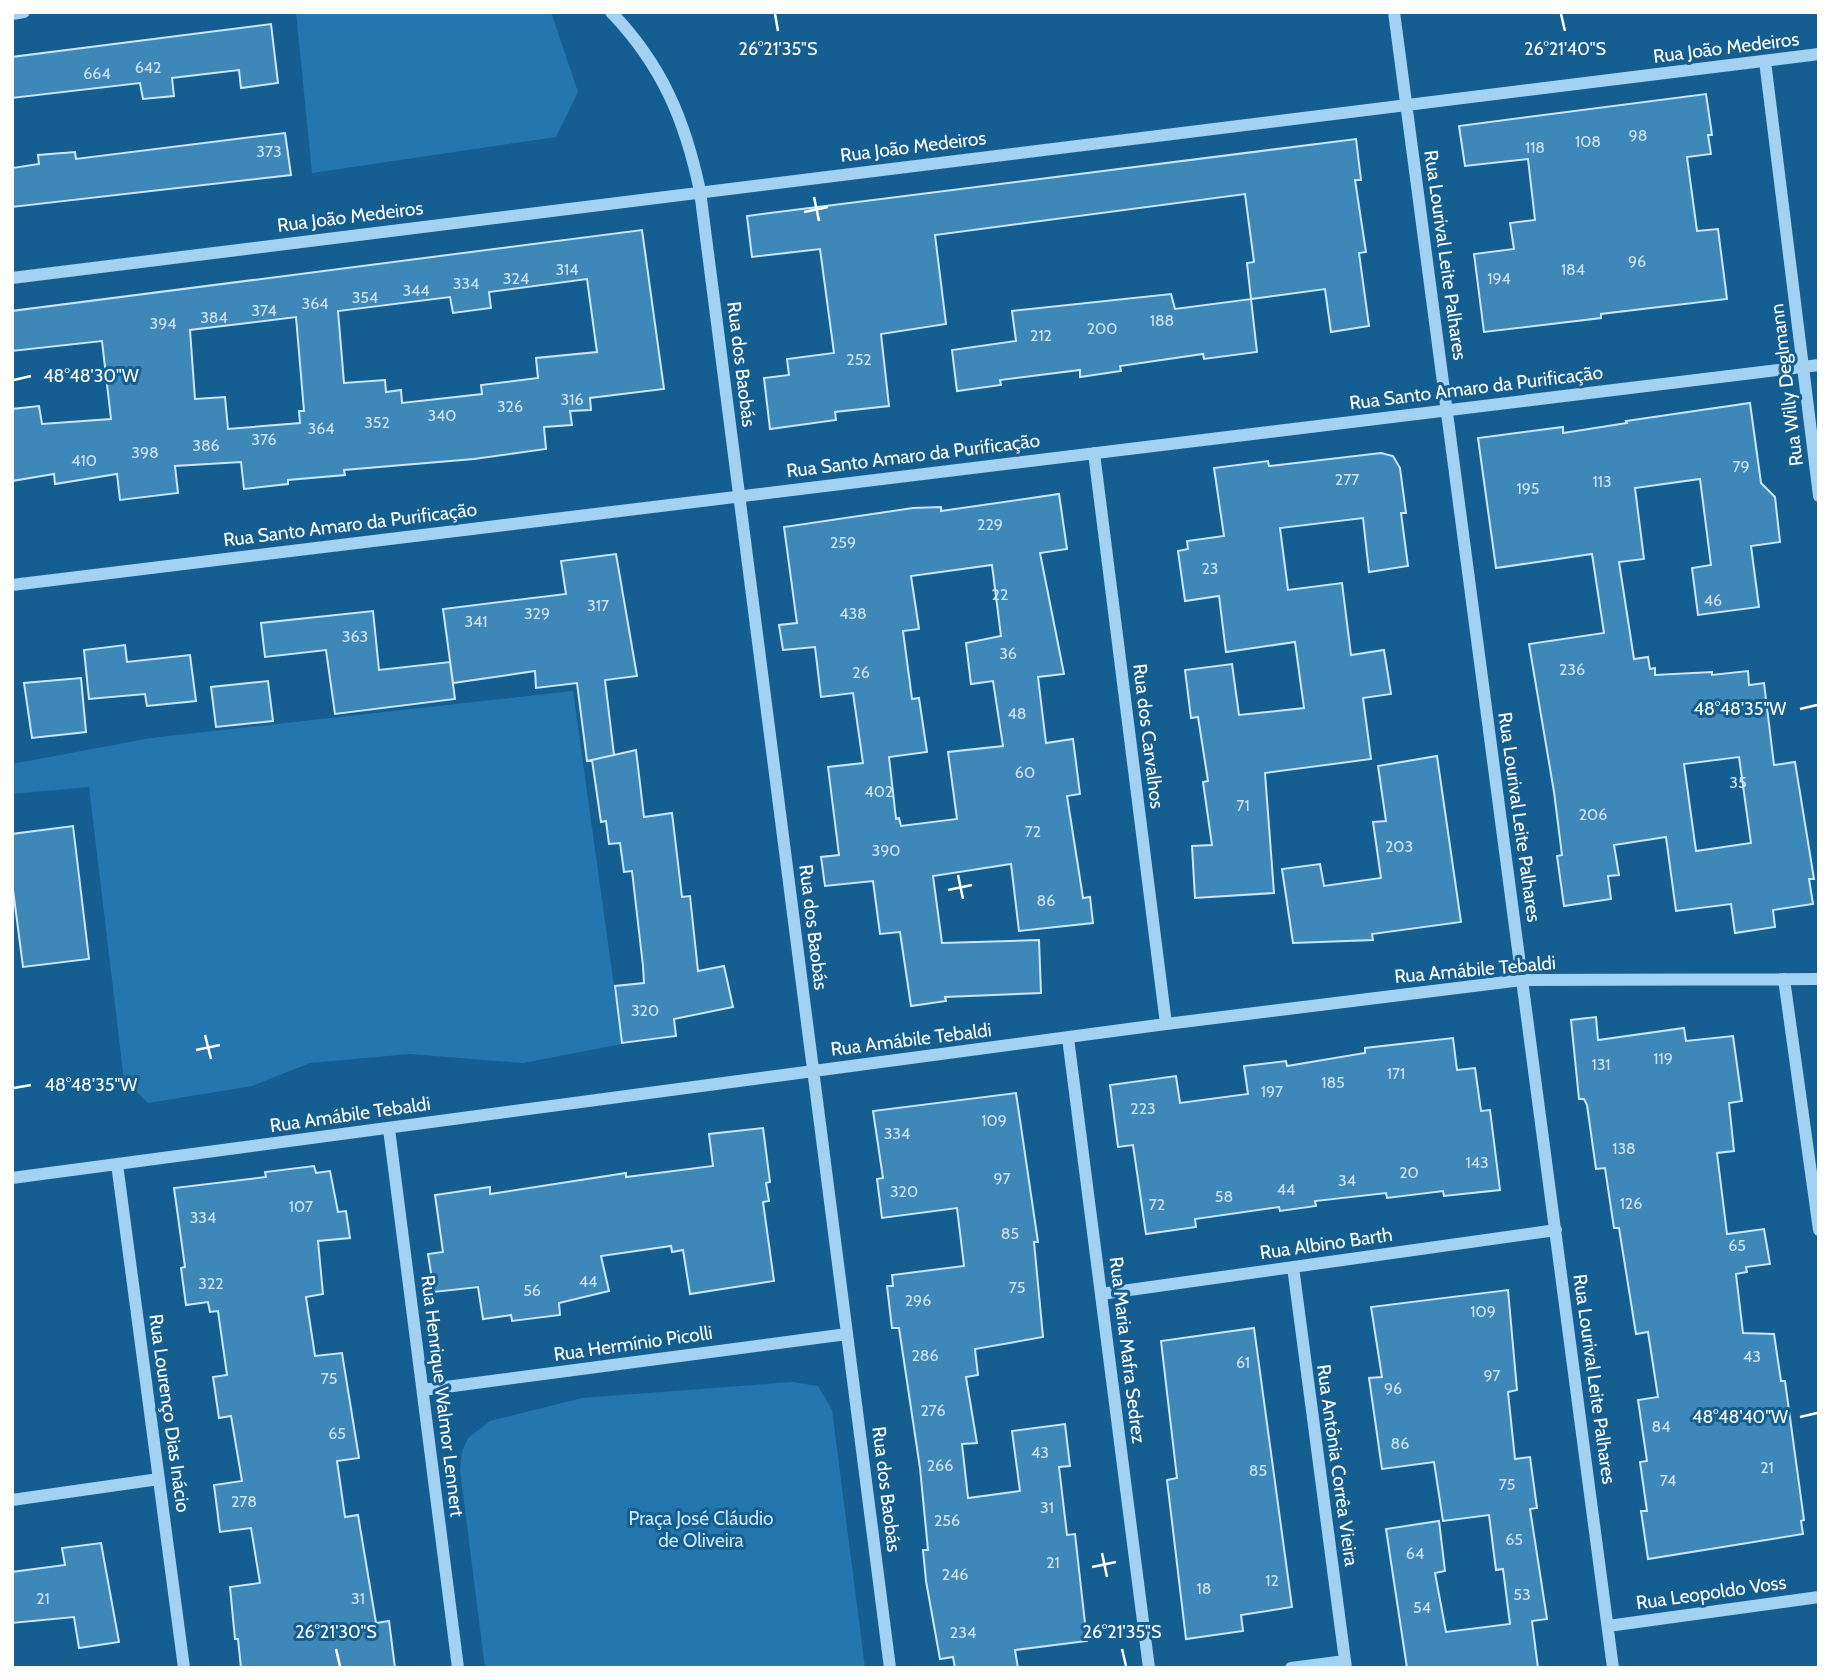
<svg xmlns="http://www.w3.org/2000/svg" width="1831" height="1680" viewBox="0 0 1831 1680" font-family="Cabin,sans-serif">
<rect width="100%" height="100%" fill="#155e91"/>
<path fill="#2477ae" d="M 296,12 L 551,12 L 578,92 L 556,137 L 312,173 Z
M 573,691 L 622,1044 L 523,1063 L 410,1054 L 310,1063 L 252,1086 L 148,1103 L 124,1080 L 89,787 L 12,794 L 12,764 L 151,738 Z
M 792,1382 L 818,1386 L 832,1410 L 865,1668 L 485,1668 L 460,1470 L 462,1451 L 468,1438 L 490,1421 L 582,1398 Z"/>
<path fill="#3d87b9" stroke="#c9e8fc" stroke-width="2" fill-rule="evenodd" d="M 271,24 L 278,83 L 241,88 L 239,70 L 172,78 L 174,96 L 143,99 L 140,83 L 12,98 L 12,57 Z
M 1706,94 L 1712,135 L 1708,135 L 1711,154 L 1687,157 L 1697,231 L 1718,229 L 1727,299 L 1601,314 L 1601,318 L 1484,332 L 1474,254 L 1514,249 L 1510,223 L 1535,220 L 1528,159 L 1465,166 L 1459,126 Z
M 285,133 L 291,175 L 12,207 L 12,168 L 39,164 L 38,155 L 75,152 L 76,159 Z
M 1356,139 L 1361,180 L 1355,180 L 1366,252 L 1359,253 L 1369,326 L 1331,332 L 1325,289 L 1251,299 L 1247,263 L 1254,262 L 1245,194 L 935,235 L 946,324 L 881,334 L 889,406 L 835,412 L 836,420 L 770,429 L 764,378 L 789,375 L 787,359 L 834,353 L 820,249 L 752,257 L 747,216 Z
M 642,230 L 664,389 L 590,398 L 591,410 L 570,411 L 572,425 L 544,427 L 546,449 L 474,459 L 344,470 L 345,475 L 288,480 L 288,484 L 244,489 L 241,462 L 175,466 L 178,493 L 120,500 L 117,474 L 55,484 L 54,474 L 12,481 L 12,409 L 39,406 L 42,424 L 111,419 L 102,341 L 12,351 L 12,311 ZM 587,279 L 597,352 L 536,358 L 538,378 L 481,385 L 482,394 L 402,403 L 401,390 L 386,392 L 385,380 L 344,383 L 338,311 L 450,297 L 453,313 L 491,308 L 489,292 ZM 296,317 L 304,411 L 299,411 L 300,423 L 228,429 L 225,397 L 195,399 L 190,330 Z
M 1171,294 L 1175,309 L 1251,299 L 1257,352 L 1204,359 L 1203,354 L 1120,366 L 1121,371 L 1080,377 L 1080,370 L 1000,380 L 1001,385 L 957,391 L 952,350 L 1016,341 L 1012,311 Z
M 1750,403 L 1761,483 L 1775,497 L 1780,542 L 1751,546 L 1759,607 L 1698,615 L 1692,568 L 1711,565 L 1700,479 L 1635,488 L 1644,559 L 1619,562 L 1634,659 L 1648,657 L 1650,669 L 1655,668 L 1655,675 L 1712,672 L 1712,675 L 1748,671 L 1749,685 L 1764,683 L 1774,765 L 1795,762 L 1814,879 L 1809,879 L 1813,904 L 1773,910 L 1775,927 L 1735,933 L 1731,904 L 1676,911 L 1666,837 L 1614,845 L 1619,875 L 1608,876 L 1611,899 L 1564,906 L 1557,856 L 1562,855 L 1554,792 L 1529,644 L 1604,633 L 1592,554 L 1496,568 L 1478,438 L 1563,427 L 1563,433 L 1627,423 L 1626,421 ZM 1739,757 L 1751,843 L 1696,851 L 1684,764 Z
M 1381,453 L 1393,456 L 1400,468 L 1406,513 L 1401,513 L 1408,566 L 1369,572 L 1363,518 L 1280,528 L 1288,590 L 1342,583 L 1351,655 L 1384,650 L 1391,694 L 1363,698 L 1371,759 L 1265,773 L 1274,893 L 1195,898 L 1192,846 L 1212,845 L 1203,782 L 1208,781 L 1198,717 L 1191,718 L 1185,670 L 1232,664 L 1239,715 L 1304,708 L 1295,642 L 1226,652 L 1219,596 L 1185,601 L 1178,551 L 1188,549 L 1187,541 L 1224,536 L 1214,468 L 1268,461 L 1269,466 Z
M 1059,494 L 1067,549 L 1040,553 L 1064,674 L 1038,677 L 1046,743 L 1073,739 L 1080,794 L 1067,796 L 1083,898 L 1090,897 L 1093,923 L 1019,931 L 1011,864 L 933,876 L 942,943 L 1039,940 L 1041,993 L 945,997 L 946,1001 L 911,1006 L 900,932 L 880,934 L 873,881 L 825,886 L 821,857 L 839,855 L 828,767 L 863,763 L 853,693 L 821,697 L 815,647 L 783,650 L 779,625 L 797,623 L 784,527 L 913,508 L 941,507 L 941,511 ZM 992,565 L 1001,636 L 966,643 L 971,684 L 993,681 L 1003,746 L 948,752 L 957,819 L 901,826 L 899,818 L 896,819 L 889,757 L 927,752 L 919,698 L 912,699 L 903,631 L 919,629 L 911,576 Z
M 616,554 L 637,676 L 605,680 L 614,755 L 587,761 L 577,683 L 536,688 L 535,671 L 453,683 L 443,609 L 566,594 L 561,561 Z
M 373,611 L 379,670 L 450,662 L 455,699 L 335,714 L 326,650 L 265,657 L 261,623 Z
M 125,645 L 127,662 L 190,655 L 196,701 L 147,706 L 145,694 L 89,699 L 84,650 Z
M 81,678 L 86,732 L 32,738 L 24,683 Z
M 268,681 L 273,721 L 216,727 L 211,687 Z
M 636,750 L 644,817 L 672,813 L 682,897 L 690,896 L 698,971 L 724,966 L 733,1007 L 674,1019 L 676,1036 L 622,1043 L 615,986 L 644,983 L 643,966 L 632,871 L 624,872 L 620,843 L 609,844 L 606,821 L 601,822 L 592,760 Z
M 1437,756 L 1461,922 L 1372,934 L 1373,940 L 1293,943 L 1282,869 L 1320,864 L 1324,886 L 1381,878 L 1373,822 L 1386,821 L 1378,766 Z
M 73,826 L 89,959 L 23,967 L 12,882 L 12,834 Z
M 1596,1017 L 1598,1040 L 1684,1028 L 1686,1041 L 1733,1036 L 1742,1101 L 1729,1103 L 1734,1151 L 1717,1153 L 1727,1234 L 1764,1229 L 1770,1264 L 1746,1267 L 1747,1272 L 1736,1274 L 1743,1333 L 1774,1334 L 1781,1381 L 1785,1381 L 1804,1520 L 1801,1521 L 1803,1534 L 1648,1559 L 1641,1511 L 1647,1511 L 1640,1462 L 1647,1461 L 1638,1400 L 1658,1397 L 1648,1332 L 1636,1334 L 1619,1228 L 1614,1228 L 1605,1168 L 1596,1169 L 1587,1105 L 1584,1099 L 1579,1099 L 1571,1020 Z
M 1453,1038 L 1457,1070 L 1475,1068 L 1481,1111 L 1490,1110 L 1500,1190 L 1444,1196 L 1443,1191 L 1387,1198 L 1386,1193 L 1315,1201 L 1316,1206 L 1280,1211 L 1279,1207 L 1195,1219 L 1196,1227 L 1146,1234 L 1133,1145 L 1118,1147 L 1110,1085 L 1176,1076 L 1180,1103 L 1248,1094 L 1244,1066 L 1286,1061 L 1287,1066 L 1365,1053 L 1365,1048 Z
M 1016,1093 L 1038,1242 L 1034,1242 L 1043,1337 L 975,1349 L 978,1375 L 966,1377 L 977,1443 L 962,1444 L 968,1498 L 1020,1491 L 1012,1431 L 1065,1424 L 1070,1466 L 1059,1467 L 1067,1535 L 1075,1534 L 1087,1641 L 1015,1650 L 1018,1668 L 955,1668 L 953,1657 L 940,1659 L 926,1581 L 923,1550 L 928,1550 L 920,1468 L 899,1328 L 892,1328 L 887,1286 L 893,1286 L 892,1275 L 964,1266 L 957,1208 L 882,1218 L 877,1179 L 883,1178 L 873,1111 Z
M 763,1128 L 770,1182 L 766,1183 L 769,1201 L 763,1202 L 774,1281 L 690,1294 L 683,1250 L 672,1252 L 671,1246 L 601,1256 L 609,1291 L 559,1303 L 560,1315 L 512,1321 L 511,1315 L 483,1319 L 478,1287 L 434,1292 L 428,1254 L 443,1252 L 435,1195 L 490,1187 L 490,1194 L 626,1173 L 626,1177 L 713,1166 L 709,1134 Z
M 314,1166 L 316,1173 L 330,1171 L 338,1212 L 346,1211 L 350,1238 L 318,1241 L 323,1294 L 306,1297 L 315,1356 L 342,1353 L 359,1458 L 337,1461 L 345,1517 L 358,1515 L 376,1623 L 389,1621 L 395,1668 L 241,1668 L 238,1639 L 235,1639 L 230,1587 L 260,1583 L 251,1528 L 220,1532 L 214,1485 L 242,1481 L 231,1416 L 219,1418 L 213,1377 L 227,1375 L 218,1311 L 210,1312 L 208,1302 L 186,1305 L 181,1268 L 185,1267 L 174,1188 L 266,1177 L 265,1172 Z
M 1508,1290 L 1517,1390 L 1508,1392 L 1515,1459 L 1530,1457 L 1537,1508 L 1530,1509 L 1547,1619 L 1532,1621 L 1538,1668 L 1407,1668 L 1386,1529 L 1439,1521 L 1445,1571 L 1435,1573 L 1446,1632 L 1510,1624 L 1503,1569 L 1496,1570 L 1489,1515 L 1443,1521 L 1434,1462 L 1382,1469 L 1369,1378 L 1382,1377 L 1371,1307 Z
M 1254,1328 L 1292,1607 L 1241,1615 L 1243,1631 L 1186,1639 L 1167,1480 L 1177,1478 L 1161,1341 Z
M 101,1543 L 119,1642 L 79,1648 L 74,1617 L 12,1623 L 12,1572 L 65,1565 L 62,1548 Z"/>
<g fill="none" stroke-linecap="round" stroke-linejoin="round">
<path stroke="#a2d1f1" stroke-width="12" d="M 611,12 C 662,65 685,120 700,191 L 890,1668
M 1394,12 L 1613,1668
M 12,14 L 24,12
M 1765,61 L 1819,496
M 12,278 L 1819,54
M 1094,453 L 1166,1024
M 12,585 L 1819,365
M 1784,979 L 1819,1230
M 1068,1038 L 1149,1668
M 389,1129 L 458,1668
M 117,1164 L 184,1668
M 12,1178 L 1166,1024 L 1522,980 L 1819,979
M 1293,1267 L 1346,1668
M 1101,1294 L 1556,1230
M 423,1390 L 847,1334
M 12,1500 L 159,1479
M 1608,1626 L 1819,1597
M 1291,1668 L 1345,1661"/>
</g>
<path fill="none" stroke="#fff" stroke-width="2.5" d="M 775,14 L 778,31M 1561,14 L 1565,31M 814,197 L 819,221M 804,212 L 828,207M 14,380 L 31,376M 1800,709 L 1817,705M 958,875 L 963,899M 948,890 L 972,885M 205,1035 L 211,1059M 196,1050 L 220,1045M 14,1088 L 31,1085M 1800,1417 L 1817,1413M 1102,1553 L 1107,1577M 1092,1567 L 1116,1562M 336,1649 L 340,1666M 1122,1649 L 1126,1666"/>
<g text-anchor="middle" stroke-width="6" stroke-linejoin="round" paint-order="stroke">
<g font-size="16" fill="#cee1ee">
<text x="148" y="73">642</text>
<text x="97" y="79">664</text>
<text x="1638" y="141">98</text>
<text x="1588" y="147">108</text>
<text x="1535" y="153">118</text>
<text x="269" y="157">373</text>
<text x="1637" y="267">96</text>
<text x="567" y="275">314</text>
<text x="1573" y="275">184</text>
<text x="516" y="284">324</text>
<text x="1499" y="284">194</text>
<text x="466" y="289">334</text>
<text x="416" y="296">344</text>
<text x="365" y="303">354</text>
<text x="315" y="309">364</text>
<text x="264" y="316">374</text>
<text x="214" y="323">384</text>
<text x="1162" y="326">188</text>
<text x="163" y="329">394</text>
<text x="1102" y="334">200</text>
<text x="1041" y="341">212</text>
<text x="859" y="365">252</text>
<text x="572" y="405">316</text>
<text x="510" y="412">326</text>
<text x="442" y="421">340</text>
<text x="377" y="428">352</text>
<text x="321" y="434">364</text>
<text x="264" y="445">376</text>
<text x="206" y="451">386</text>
<text x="145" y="458">398</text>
<text x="84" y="466">410</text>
<text x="1741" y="472">79</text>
<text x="1347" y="485">277</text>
<text x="1602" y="487">113</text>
<text x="1528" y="494">195</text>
<text x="990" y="530">229</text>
<text x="843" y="548">259</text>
<text x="1210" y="574">23</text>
<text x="1000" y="600">22</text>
<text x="1713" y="606">46</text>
<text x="598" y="611">317</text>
<text x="537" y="619">329</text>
<text x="853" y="619">438</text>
<text x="476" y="627">341</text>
<text x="355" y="642">363</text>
<text x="1008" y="659">36</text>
<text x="1572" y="675">236</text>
<text x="861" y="678">26</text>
<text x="1017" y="719">48</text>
<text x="1025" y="778">60</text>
<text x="1738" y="788">35</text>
<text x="879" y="797">402</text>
<text x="1243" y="811">71</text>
<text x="1593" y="820">206</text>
<text x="1033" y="837">72</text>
<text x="1399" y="852">203</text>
<text x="886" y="856">390</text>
<text x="1046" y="906">86</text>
<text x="645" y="1016">320</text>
<text x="1663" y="1064">119</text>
<text x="1601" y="1070">131</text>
<text x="1396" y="1079">171</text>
<text x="1333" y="1088">185</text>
<text x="1272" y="1097">197</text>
<text x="1143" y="1114">223</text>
<text x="994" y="1126">109</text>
<text x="897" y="1139">334</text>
<text x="1624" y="1154">138</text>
<text x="1477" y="1168">143</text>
<text x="1409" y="1178">20</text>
<text x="1002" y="1184">97</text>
<text x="1347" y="1186">34</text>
<text x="1286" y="1195">44</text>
<text x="904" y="1197">320</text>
<text x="1224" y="1202">58</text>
<text x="1631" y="1209">126</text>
<text x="1157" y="1210">72</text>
<text x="301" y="1212">107</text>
<text x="203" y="1223">334</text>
<text x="1010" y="1239">85</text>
<text x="1737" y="1251">65</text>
<text x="588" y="1287">44</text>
<text x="211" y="1289">322</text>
<text x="1017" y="1293">75</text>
<text x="532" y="1296">56</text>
<text x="918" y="1306">296</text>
<text x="1483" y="1317">109</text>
<text x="925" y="1361">286</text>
<text x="1752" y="1362">43</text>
<text x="1243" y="1368">61</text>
<text x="1492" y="1381">97</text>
<text x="329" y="1384">75</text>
<text x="1393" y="1394">96</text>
<text x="933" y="1416">276</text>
<text x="1661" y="1432">84</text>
<text x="337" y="1439">65</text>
<text x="1400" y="1449">86</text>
<text x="1040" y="1458">43</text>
<text x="940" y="1471">266</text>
<text x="1767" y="1473">21</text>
<text x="1258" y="1476">85</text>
<text x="1668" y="1486">74</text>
<text x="1507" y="1490">75</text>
<text x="244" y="1507">278</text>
<text x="1047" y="1513">31</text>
<text x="947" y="1526">256</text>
<text x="1514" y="1545">65</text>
<text x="1415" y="1559">64</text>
<text x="1053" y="1568">21</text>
<text x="955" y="1580">246</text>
<text x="1272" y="1586">12</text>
<text x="1204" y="1594">18</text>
<text x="1522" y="1600">53</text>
<text x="43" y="1604">21</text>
<text x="358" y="1604">31</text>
<text x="1422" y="1613">54</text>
<text x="963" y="1638">234</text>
</g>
<g font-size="19" fill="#fff" stroke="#155e91">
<text transform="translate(1726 47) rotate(-7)" y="7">Rua João Medeiros</text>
<text transform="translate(913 146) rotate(-7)" y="7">Rua João Medeiros</text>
<text transform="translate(350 216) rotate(-7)" y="7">Rua João Medeiros</text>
<text transform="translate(1446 255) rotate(82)" y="7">Rua Lourival Leite Palhares</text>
<text transform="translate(742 364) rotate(83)" y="7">Rua dos Baobás</text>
<text transform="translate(1786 385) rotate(-97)" y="7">Rua Willy Deglmann</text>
<text transform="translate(1476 387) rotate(-7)" y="7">Rua Santo Amaro da Purificação</text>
<text transform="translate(913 455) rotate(-7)" y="7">Rua Santo Amaro da Purificação</text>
<text transform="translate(350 524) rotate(-7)" y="7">Rua Santo Amaro da Purificação</text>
<text transform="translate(1149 736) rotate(83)" y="7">Rua dos Carvalhos</text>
<text transform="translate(1520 817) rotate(82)" y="7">Rua Lourival Leite Palhares</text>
<text transform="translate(814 927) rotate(83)" y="7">Rua dos Baobás</text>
<text transform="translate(1475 969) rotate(-5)" y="7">Rua Amábile Tebaldi</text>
<text transform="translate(911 1039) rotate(-7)" y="7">Rua Amábile Tebaldi</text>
<text transform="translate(350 1114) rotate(-8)" y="7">Rua Amábile Tebaldi</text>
<text transform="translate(1326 1243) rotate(-8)" y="7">Rua Albino Barth</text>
<text transform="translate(633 1343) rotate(-8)" y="7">Rua Hermínio Picolli</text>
<text transform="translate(1128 1350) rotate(83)" y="7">Rua Maria Mafra Sedrez</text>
<text transform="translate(1595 1379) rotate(82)" y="7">Rua Lourival Leite Palhares</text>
<text transform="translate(443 1396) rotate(83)" y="7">Rua Henrique Walmor Lennert</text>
<text transform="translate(170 1413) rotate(82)" y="7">Rua Lourenço Dias Inácio</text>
<text transform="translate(1338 1465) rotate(82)" y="7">Rua Antônia Corrêa Vieira</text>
<text transform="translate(887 1489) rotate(83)" y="7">Rua dos Baobás</text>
<text transform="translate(1711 1592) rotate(-8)" y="7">Rua Leopoldo Voss</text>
</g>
<g font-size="19" fill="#c9e8fc" stroke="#155e91">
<text x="701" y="1525">Praça José Cláudio<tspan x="701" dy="22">de Oliveira</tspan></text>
</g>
</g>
<g font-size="18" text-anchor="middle" fill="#fff" stroke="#155e91" stroke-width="6" stroke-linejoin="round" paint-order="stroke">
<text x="778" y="55">26°21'35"S</text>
<text x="1565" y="55">26°21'40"S</text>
<text x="91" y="382">48°48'30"W</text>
<text x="1740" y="715">48°48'35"W</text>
<text x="91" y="1091">48°48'35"W</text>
<text x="1740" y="1423">48°48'40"W</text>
<text x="336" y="1638">26°21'30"S</text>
<text x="1122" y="1638">26°21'35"S</text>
</g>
<rect width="1831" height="1680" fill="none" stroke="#ffffff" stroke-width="28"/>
</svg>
